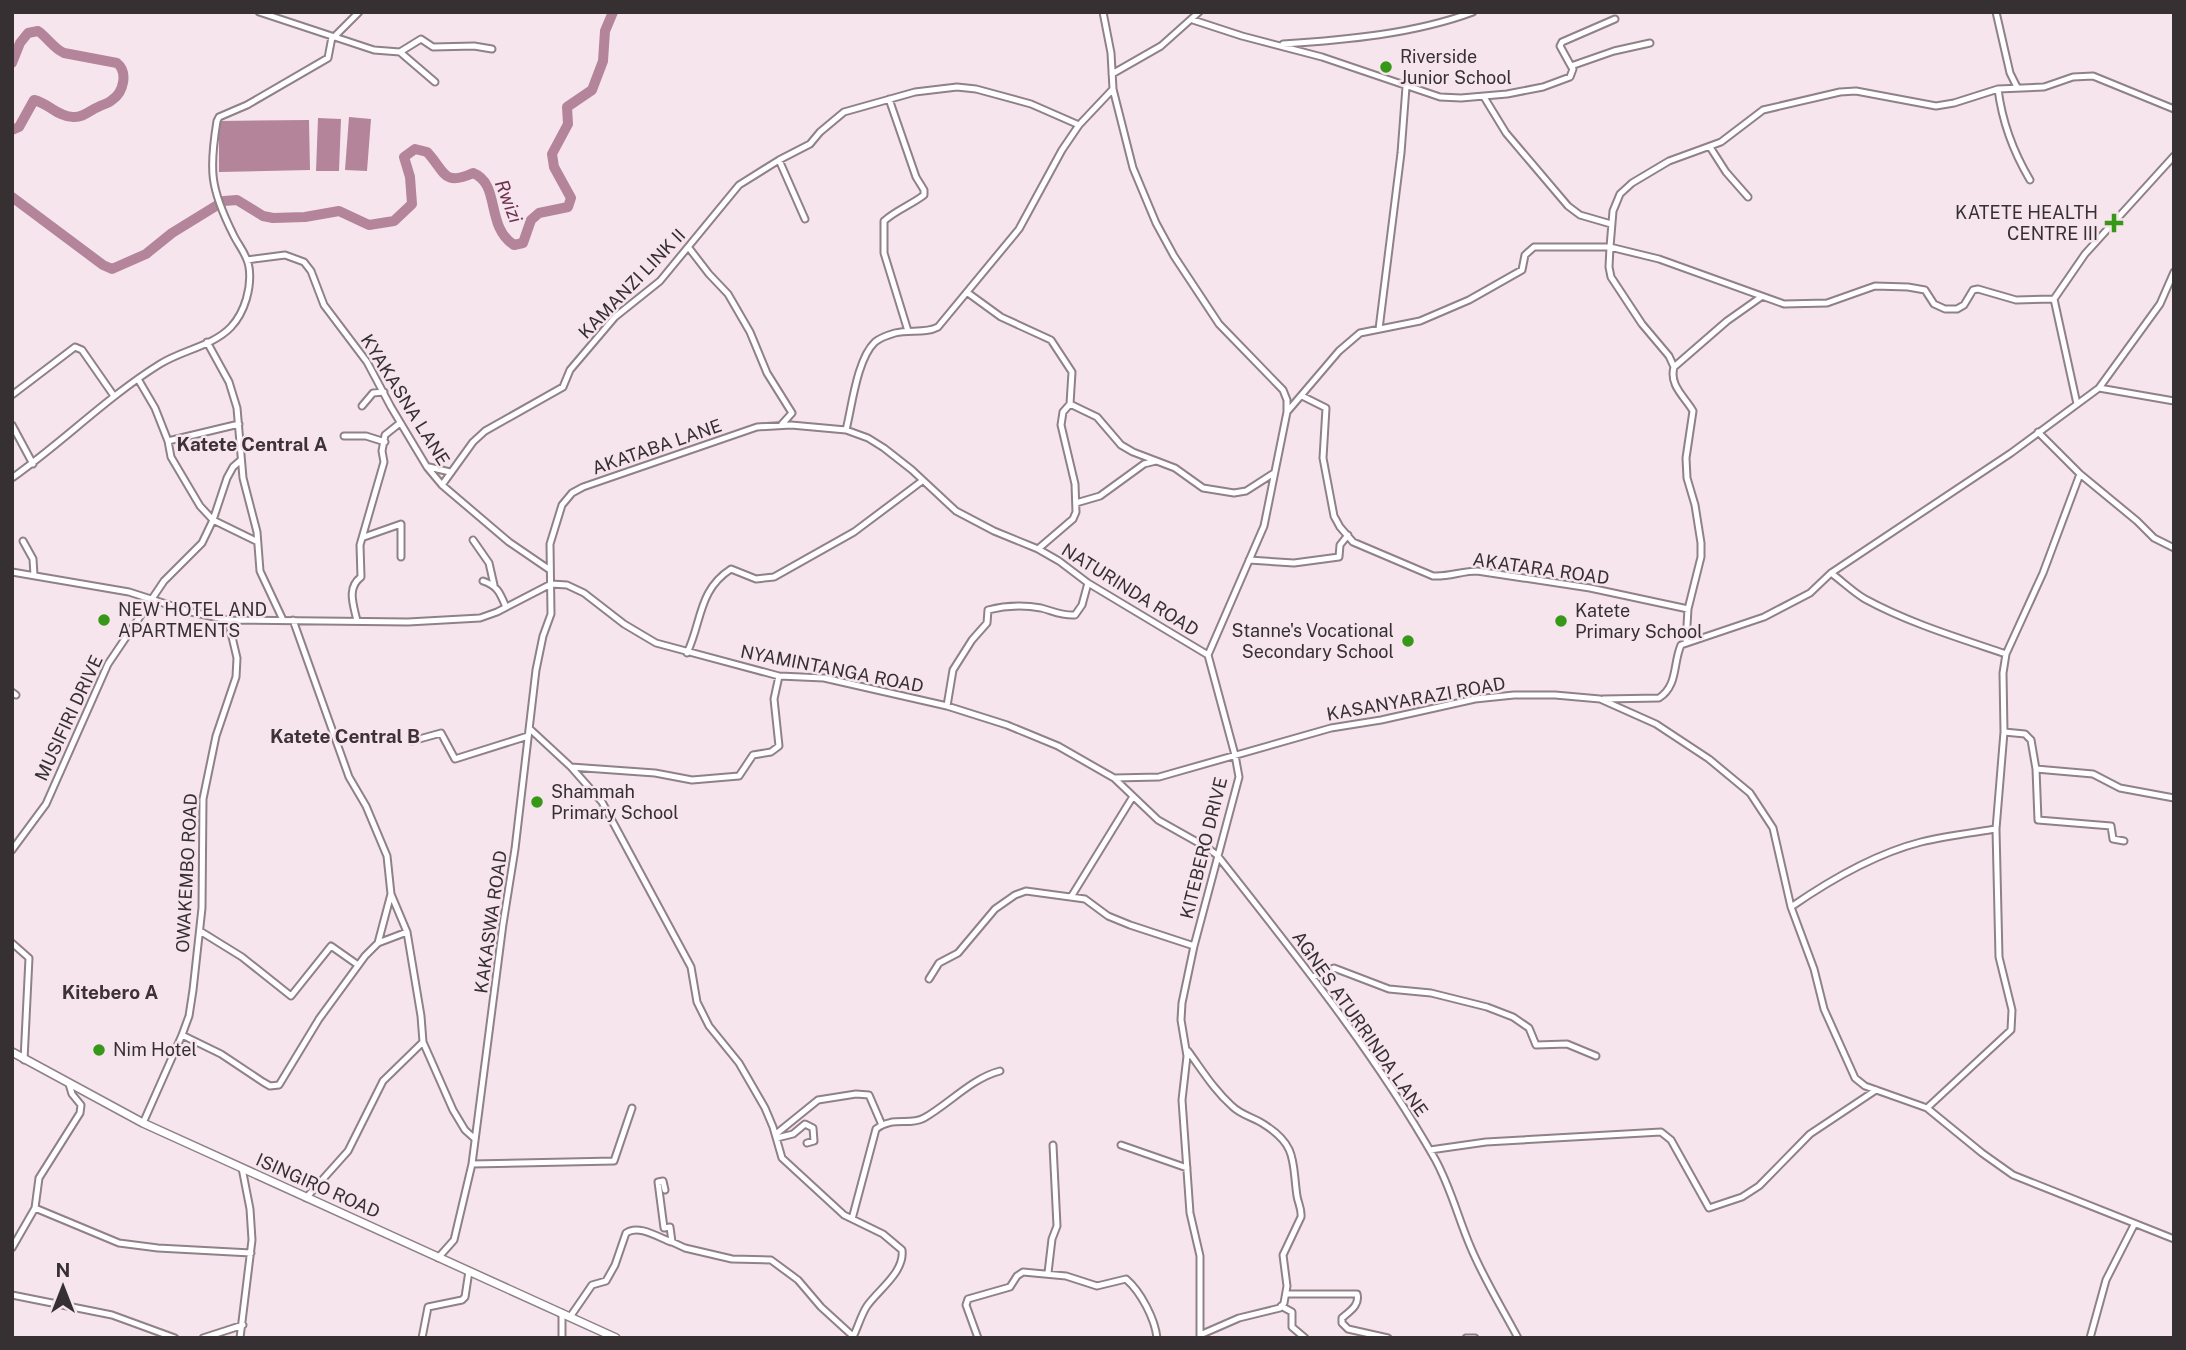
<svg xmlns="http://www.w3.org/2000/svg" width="2186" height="1350" viewBox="0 0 2186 1350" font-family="'Public Sans',sans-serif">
<rect width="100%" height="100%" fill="#f6e5ec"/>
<path fill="#b4849a" d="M 349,117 L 371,119 L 367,171 L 345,170 Z
M 318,118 L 341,119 L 339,171 L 316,171 Z
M 309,120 L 310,170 L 219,172 L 219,121 Z"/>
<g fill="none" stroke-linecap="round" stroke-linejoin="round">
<path stroke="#b4849a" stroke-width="10" d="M 12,63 L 20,43 L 28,33 L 38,31 C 48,38 53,48 64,53 L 117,63 C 128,72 124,92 112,100 C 108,104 103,104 98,107 C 89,111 83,118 73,117 C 58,117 48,103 34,100 L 19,127 L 12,130
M 12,197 L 103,265 L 112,269 L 146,254 L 172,233 L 224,201 L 237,200 L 263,216 L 273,218 L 305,217 L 339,211 L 369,225 L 394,221 L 412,204 L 410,177 L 404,157 L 415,149 L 427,152 C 445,171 443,187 473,173 C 501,184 485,226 514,245 L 523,243 L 531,220 L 539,213 L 568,207 L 571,198 L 554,167 L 552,154 L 568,124 L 567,107 L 592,90 L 603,61 L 605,31 L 613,12"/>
<defs>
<path id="minor" d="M 259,12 L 374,50 L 400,52 L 421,39 L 433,47 L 474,46 L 492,49
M 1103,12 L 1111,53 L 1113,89 L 1133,168 L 1156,223 L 1174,256 L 1219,324 L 1283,390 L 1287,400 L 1287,412 L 1264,526 L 1208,655 L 1235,755 L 1239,777 L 1194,946 L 1182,1003 L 1181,1020 L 1187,1056 L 1182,1100 L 1190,1213 L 1200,1256 L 1200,1338
M 1996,12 L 2010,73 L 2017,87
M 1193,20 L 1242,36 L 1322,57 L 1440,97 L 1461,98 L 1507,94 L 1543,87 L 1570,77 L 1573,69 L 1571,66 L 1614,51 L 1650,43
M 334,37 L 359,12
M 1283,44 C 1345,40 1414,34 1473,12
M 400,52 L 435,82
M 1571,66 L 1560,46 L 1562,42 L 1615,19
M 1112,74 L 1161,46 L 1199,12
M 1998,89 C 2002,121 2014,153 2030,180
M 1484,97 L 1506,133 L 1568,206 L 1580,215 L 1611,224
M 889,99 L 916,177 L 924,190 L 924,195 C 911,205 896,210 884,221 L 884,253 L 908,331
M 1710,147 L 1726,172 L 1748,197
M 779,160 L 805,219
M 689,248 L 709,274 L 728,294 L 750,332 L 767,373 L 792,413 L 782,424
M 247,260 L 285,255 L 304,262 L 311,271 L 324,305 L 367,362 L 391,407 L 427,467 L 442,485 L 509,542 L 550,570
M 968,293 L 1001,317 L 1051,340 L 1072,372 L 1070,404 L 1063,412 L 1061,425 L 1075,484 L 1076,512 L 1073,519 L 1038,549
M 1379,329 L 1401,153 L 1406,87
M 207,342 L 229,382 L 237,408 L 243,478 L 257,532 L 260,571 L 283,620
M 1674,367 L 1727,321 L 1761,297
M 138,379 L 155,408 L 168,441 L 239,424
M 2099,388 L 2174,401
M 12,395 L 75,347 L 82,350 L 114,396
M 1302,396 L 1326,408 L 1323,458 L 1334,516 L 1340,527 L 1353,542 L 1433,576 C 1449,577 1462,571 1477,571 L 1590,588 L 1688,609
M 1070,404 L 1097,417 L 1121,445 L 1133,452 L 1175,468 L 1203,488 L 1234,493 L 1246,491 L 1274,473
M 2077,404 L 2054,299 L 2085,254 L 2174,156
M 362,406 L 373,393 L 384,392
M 1287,412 L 1339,351 L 1360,333 L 1420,321 L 1469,300 L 1522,270 L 1525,255 L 1534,247 L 1610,247 L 1613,211 L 1620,194 L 1632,183 L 1669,161 L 1721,142 L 1763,110 L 1840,92 L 1856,91 L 1936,106 L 1954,103 L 1998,89 L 2044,87 L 2073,77 L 2093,76 L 2174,109
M 12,425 L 33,464
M 846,430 C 852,406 857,359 875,342 C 880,338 888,335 895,333 C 909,329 925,334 938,327 L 1019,229 L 1062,150 L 1079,125 L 1113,89
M 2038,432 L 2080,474 L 2137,521 L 2154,538 L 2174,548
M 344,436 L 366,436 L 385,442
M 168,441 L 171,457 L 200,506 L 213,520 L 256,541
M 429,467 L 450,472
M 12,478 C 63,442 107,397 160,364 C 182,350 213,346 231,327 C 245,312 252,287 249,267 C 247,254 238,245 233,234 C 210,188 209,170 217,121 L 219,117 L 247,105 L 328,58 L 332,37
M 442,485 L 473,442 L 485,431 L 563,387 L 570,370 L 615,317 L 660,281 L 739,185 L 779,160 L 810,144 L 820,132 L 844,112 L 915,92 L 957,87 L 976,89 L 1031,104 L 1079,125
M 1076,503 L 1100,496 L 1144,464 L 1156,461
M 364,537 L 401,524 L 401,557
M 473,540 L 489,563 L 494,585
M 23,541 L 33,559 L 34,575
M 1249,560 L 1294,563 L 1339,557 L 1340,545 L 1348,535
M 12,572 L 129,592 L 191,612 L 228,620 L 408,622 L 480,618 L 497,612 L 551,584 L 567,585 L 584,593 L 624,624 L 656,643 L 779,676 L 824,678 L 947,706 L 1007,725 L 1058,746 L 1114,778 L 1159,777 L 1331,728 L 1381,720 L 1475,699 L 1514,695 L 1555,695 L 1600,699 L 1656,724 L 1709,759 L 1750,793 L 1773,828 L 1791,907 L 1814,969 L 1824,1009 L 1855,1078 L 1865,1086 L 1927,1108 L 1982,1153 L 2013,1175 L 2174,1239
M 1831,573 C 1842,581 1853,592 1865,599 C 1909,623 1959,638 2006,654 L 2003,673 L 2004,732 L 1996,829 L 1999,957 L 2012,1010 L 2011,1030 L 1927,1108
M 483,581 C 498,586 500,593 506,607
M 293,620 L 349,777 L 366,806 L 387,856 L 391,894 L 407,932 L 421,1016 L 423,1042 L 453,1110 L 465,1130 L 475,1139
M 357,621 C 354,606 346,588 361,577 L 360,545 L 384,462 L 382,451 L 385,435 L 400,423
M 1686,641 L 1688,609 L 1701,557 L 1701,543 L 1695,505 L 1687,478 L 1686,458 L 1693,411 C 1684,396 1669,385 1674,367 L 1669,356 L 1642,324 L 1611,277 L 1609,267 L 1610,247 L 1659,259 L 1784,304 L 1827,303 L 1875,286 L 1908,287 L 1925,290 L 1934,304 L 1945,309 L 1957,309 L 1964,305 L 1973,290 L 1978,289 L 2016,300 L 2054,299
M 687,653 C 702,622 698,590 731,569 L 756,579 L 774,577 L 854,532 L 922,481
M 2006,654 L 2043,573 L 2080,474
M 12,692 L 16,695
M 1603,699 L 1659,698 C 1678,686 1673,663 1681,645 L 1764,617 L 1810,593 L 1831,573 L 2011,453 L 2099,388 L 2160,304 L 2174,272
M 947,706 L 953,670 L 972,640 L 987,623 L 988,610 C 1004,606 1024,605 1041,608 C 1053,611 1062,616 1075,615 L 1082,605 L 1088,583
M 530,729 L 571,767 L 602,802 L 691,967 L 697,1002 L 709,1026 L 739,1063 L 765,1108 L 773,1127 L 782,1158 L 844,1215 L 883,1234 L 902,1250 C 905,1272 878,1290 867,1306 C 861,1315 858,1327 853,1337
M 2004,732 L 2025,734 L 2031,740 L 2036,769 L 2038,820 L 2111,826 L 2113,839 L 2124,841
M 412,741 L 441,733 L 455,759 L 528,736
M 571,767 L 655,773 L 692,780 L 739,776 L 753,755 L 771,752 L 779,746 L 774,699 L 779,676
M 2036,769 L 2093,774 L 2120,788 L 2174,798
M 1114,778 L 1158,820 L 1206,847 L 1217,855 C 1294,953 1373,1050 1435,1159 C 1451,1188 1458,1218 1471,1248 C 1484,1279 1502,1308 1518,1338
M 12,850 L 46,804 L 108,664 L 164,581 L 202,543 L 213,520 L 227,478 L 233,467 L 241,460
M 1071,897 L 1132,798
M 1791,907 C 1830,880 1874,854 1921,842 C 1945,836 1971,833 1996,829
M 200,931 L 242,957 L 291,996 L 331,946 L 358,965
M 12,943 L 29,958 L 24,1060
M 378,943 L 391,894
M 1313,977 L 1334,968 L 1389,989 L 1431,993 L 1487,1007 L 1513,1017 L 1529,1028 L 1536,1045 L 1567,1044 L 1596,1056
M 929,979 L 939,963 L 958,953 L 995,909 L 1015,895 L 1026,891 L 1085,899 L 1108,916 L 1130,925 L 1194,946
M 182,1035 L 221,1054 L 263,1082 L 270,1086 L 279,1085 L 319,1019 L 365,956 L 378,943 L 407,932
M 1188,1051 C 1202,1070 1214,1090 1232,1106 C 1242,1116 1254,1117 1265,1125 C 1298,1146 1292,1163 1297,1196 C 1298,1203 1302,1209 1301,1217 L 1283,1255 L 1287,1286 L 1284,1303 L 1280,1308 L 1239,1318 L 1200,1335
M 69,1084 L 72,1094 L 81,1105 L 80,1113 L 39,1178 L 35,1208 L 119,1243 L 158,1248 L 251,1253
M 143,1123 L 182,1035 L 189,1016 L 193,990 L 202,908 L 203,799 L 216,736 L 236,677 L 237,658 L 228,620
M 776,1134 L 818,1100 L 856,1094 L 869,1095 L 882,1125
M 777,1138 L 793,1134 L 805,1124 L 813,1128 L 814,1141 L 807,1143
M 1121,1145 L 1187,1168
M 1430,1150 L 1486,1142 L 1661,1132 L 1671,1140 L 1709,1208 L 1742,1197 L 1759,1186 L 1810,1134 L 1876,1090
M 472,1164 L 614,1161 L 632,1108
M 665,1190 L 663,1181 L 658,1182 L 664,1228 L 670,1227 L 672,1242 L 685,1248 L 732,1259 L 771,1260 L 798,1280 L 821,1307 L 855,1338
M 306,1198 L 348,1151 L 383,1081 L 423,1042
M 852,1219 L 876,1129 C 892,1116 910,1126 924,1118 C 949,1104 972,1078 1000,1071
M 12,1248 L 35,1208
M 438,1258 L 454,1240 L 472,1164 L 503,924 L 515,849 L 536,670 L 543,636 L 551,614 L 550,544 L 562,505 L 572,493 L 583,487 L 757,427 L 791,425 L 846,430 L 868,438 L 884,448 L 912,470 L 956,511 L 994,531 L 1038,549 L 1059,561 L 1088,583 L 1208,655
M 1048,1273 L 1052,1239 L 1057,1226 L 1053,1145
M 1287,1294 L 1357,1294 C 1360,1305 1350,1311 1342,1318 L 1342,1323 L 1348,1329 L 1388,1338
M 12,1295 L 112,1315 L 175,1338
M 1281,1306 L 1292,1312 L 1292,1327 L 1305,1338
M 570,1317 L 592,1285 L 606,1281 L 615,1265 L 626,1233 C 638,1224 658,1237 671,1242
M 203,1338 L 243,1325
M 240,1338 L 252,1240 L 250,1209 L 242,1168
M 422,1338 L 428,1307 L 462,1300 L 465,1297 L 469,1271
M 562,1338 L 562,1313
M 978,1338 L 966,1305 L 968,1299 L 1010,1287 L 1017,1276 L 1023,1272 L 1066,1276 L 1097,1286 L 1126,1279 C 1141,1292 1155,1319 1157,1338
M 1466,1338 L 1475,1338
M 2090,1338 L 2106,1280 L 2134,1225"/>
<path id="major" d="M 12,1052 L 143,1123 L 616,1338"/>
</defs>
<use href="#minor" stroke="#908087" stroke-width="9"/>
<use href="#major" stroke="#908087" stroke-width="10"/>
<use href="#minor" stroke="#fff" stroke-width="5"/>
<use href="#major" stroke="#fff" stroke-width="7"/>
</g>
<g fill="#369718" stroke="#f6e5ec" stroke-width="2.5">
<circle cx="1386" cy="67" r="7"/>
<path d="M2110.5 212.5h7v7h7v7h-7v7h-7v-7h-7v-7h7z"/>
<circle cx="104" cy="620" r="7"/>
<circle cx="1561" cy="621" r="7"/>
<circle cx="1408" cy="641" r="7"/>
<circle cx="537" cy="802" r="7"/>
<circle cx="99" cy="1050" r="7"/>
</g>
<g text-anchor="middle" stroke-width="5" stroke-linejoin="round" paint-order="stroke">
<g font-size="18" fill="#363033" stroke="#f6e5ec" text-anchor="start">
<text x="1400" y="63">Riverside<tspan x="1400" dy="21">Junior School</tspan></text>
<text x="2098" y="219" text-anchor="end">KATETE HEALTH<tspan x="2098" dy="21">CENTRE III</tspan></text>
<text x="118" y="616">NEW HOTEL AND<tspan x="118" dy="21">APARTMENTS</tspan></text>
<text x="1575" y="617">Katete<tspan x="1575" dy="21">Primary School</tspan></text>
<text x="1394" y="637" text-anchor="end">Stanne's Vocational<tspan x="1394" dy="21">Secondary School</tspan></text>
<text x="551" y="798">Shammah<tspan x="551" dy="21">Primary School</tspan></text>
<text x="113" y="1056">Nim Hotel</text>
</g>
<g font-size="18" fill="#363033" stroke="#f6e5ec">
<text transform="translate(632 284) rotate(-46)" y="6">KAMANZI LINK II</text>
<text transform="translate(405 400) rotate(58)" y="6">KYAKASNA LANE</text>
<text transform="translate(657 447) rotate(-19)" y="6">AKATABA LANE</text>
<text transform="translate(1541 569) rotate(8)" y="6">AKATARA ROAD</text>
<text transform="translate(1130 590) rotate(32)" y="6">NATURINDA ROAD</text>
<text transform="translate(832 669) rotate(11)" y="6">NYAMINTANGA ROAD</text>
<text transform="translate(1416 699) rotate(-10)" y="6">KASANYARAZI ROAD</text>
<text transform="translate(69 718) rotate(-65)" y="6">MUSIFIRI DRIVE</text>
<text transform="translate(1204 848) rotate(-76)" y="6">KITEBERO DRIVE</text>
<text transform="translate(187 873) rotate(-87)" y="6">OWAKEMBO ROAD</text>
<text transform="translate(491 922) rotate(-82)" y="6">KAKASWA ROAD</text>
<text transform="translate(1360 1024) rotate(55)" y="6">AGNES ATURRINDA LANE</text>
<text transform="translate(318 1186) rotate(24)" y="6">ISINGIRO ROAD</text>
</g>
<g font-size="19" font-style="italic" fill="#6e3151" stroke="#f6e5ec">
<text transform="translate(509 201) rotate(69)" y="7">Rwizi</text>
</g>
<g font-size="19" font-weight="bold" fill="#3e3237" stroke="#f6e5ec">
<text x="252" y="451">Katete Central A</text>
<text x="345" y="743">Katete Central B</text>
<text x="110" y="999">Kitebero A</text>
</g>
</g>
<rect width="2186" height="1350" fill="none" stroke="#363033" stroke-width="28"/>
<g transform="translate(63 1287)" stroke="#f6e5ec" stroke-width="5" paint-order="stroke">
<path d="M0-5L12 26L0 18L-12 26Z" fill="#363033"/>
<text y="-10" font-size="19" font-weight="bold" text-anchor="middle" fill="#363033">N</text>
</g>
</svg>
